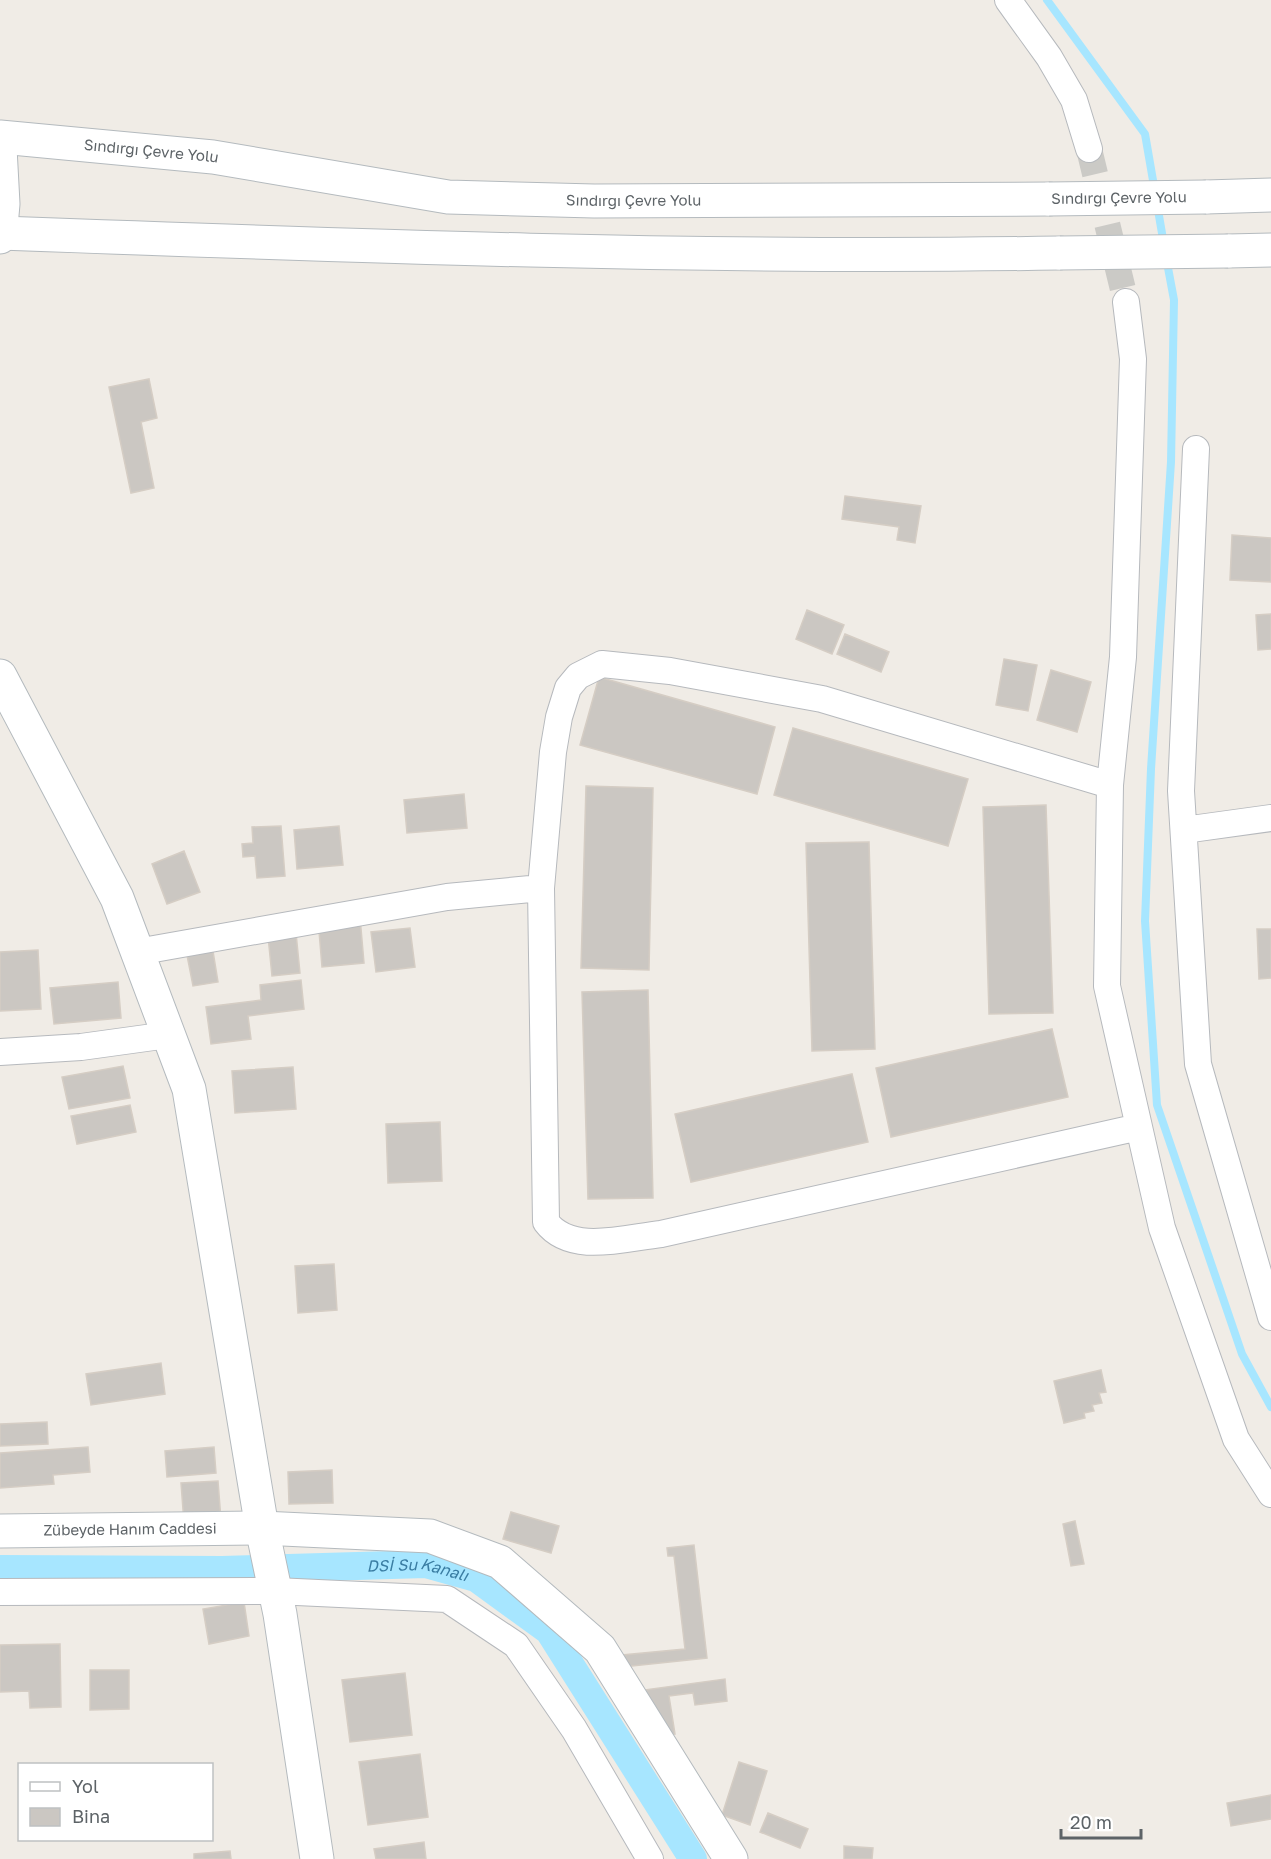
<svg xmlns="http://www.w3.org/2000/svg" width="1271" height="1859" viewBox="0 0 1271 1859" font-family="'Golos Text',sans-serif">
<rect width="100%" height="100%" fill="#f0ece6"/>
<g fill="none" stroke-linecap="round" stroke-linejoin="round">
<path stroke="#a7e6ff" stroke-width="8" d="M 1047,0 L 1145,134 L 1155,192
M 1157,204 L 1164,245
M 1166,257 L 1174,300 L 1171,462 L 1151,769 L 1145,921 L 1157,1105 L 1242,1354 L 1271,1407"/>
<path stroke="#a7e6ff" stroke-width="28" id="s1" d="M 0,1569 L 222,1570 L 426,1564 L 476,1578 L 549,1631 L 693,1859"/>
</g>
<path fill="#cbc7c2" stroke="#d5cdc4" stroke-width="1.5" d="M 149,379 L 157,418 L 141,422 L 154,488 L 131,493 L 109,387 Z
M 845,496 L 921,506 L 915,543 L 897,540 L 899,527 L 842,519 Z
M 1232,535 L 1271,538 L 1271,582 L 1230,580 Z
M 807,610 L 844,625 L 832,654 L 796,639 Z
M 1271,614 L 1271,649 L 1258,650 L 1256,615 Z
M 845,634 L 889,652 L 881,672 L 837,654 Z
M 1004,659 L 1037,665 L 1028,711 L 996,705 Z
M 1051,670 L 1091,682 L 1077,732 L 1037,720 Z
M 599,677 L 775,727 L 757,794 L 580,745 Z
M 793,728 L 968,779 L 948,846 L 774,795 Z
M 586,786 L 653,788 L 649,970 L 581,968 Z
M 464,794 L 467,828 L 407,833 L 404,800 Z
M 1046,805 L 1053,1013 L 989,1014 L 983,807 Z
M 281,826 L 285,876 L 257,878 L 255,856 L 243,857 L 242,844 L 253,843 L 252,827 Z
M 339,826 L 343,865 L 297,869 L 294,830 Z
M 869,842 L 875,1049 L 812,1051 L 806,843 Z
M 184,851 L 200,892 L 167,904 L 152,864 Z
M 360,917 L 364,963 L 322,967 L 319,931 Z
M 410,928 L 415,967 L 376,972 L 371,932 Z
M 1257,929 L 1271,929 L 1271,978 L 1259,979 Z
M 296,933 L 300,973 L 272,976 L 268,936 Z
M 212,945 L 218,982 L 193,986 L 186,950 Z
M 38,950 L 41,1009 L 0,1011 L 0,952 Z
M 301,980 L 304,1009 L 248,1016 L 251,1039 L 211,1044 L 206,1007 L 261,1000 L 260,985 Z
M 118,982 L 121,1018 L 54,1024 L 50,988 Z
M 648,990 L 653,1198 L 588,1199 L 582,992 Z
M 1052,1029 L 1068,1097 L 891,1137 L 876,1068 Z
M 123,1066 L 130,1098 L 69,1109 L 62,1077 Z
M 293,1067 L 296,1109 L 235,1113 L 232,1071 Z
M 852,1074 L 868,1142 L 691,1182 L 675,1114 Z
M 130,1105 L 136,1132 L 77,1144 L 71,1116 Z
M 440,1122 L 442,1181 L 388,1183 L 386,1124 Z
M 334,1264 L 337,1310 L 298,1313 L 295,1266 Z
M 161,1363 L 165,1394 L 91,1405 L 86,1374 Z
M 1101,1370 L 1106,1392 L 1099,1393 L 1102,1403 L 1092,1405 L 1094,1411 L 1084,1413 L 1085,1418 L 1064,1423 L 1054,1381 Z
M 47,1422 L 48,1444 L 0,1446 L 0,1424 Z
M 88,1447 L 90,1472 L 53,1475 L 54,1484 L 0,1488 L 0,1453 Z
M 214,1447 L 216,1473 L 167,1477 L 165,1451 Z
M 332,1470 L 333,1503 L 289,1504 L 288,1472 Z
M 218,1481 L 221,1520 L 184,1523 L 181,1483 Z
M 511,1512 L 559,1526 L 551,1553 L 503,1539 Z
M 1075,1521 L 1084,1564 L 1071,1566 L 1063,1524 Z
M 694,1545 L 707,1658 L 623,1667 L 622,1655 L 685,1649 L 674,1556 L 668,1556 L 667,1548 Z
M 244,1602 L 249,1636 L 209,1644 L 203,1609 Z
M 60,1644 L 61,1707 L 30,1708 L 29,1691 L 0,1692 L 0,1645 Z
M 90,1670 L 129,1670 L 129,1709 L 90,1710 Z
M 405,1673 L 412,1735 L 350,1742 L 342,1680 Z
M 725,1679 L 727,1701 L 695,1705 L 693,1693 L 669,1696 L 675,1734 L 666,1735 L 644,1690 Z
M 420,1754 L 428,1817 L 368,1825 L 359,1762 Z
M 739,1762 L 767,1771 L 750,1825 L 722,1815 Z
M 1271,1795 L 1271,1819 L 1231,1826 L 1227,1803 Z
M 768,1813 L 808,1829 L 800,1848 L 760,1832 Z
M 424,1842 L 426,1859 L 376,1859 L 374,1849 Z
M 844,1846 L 873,1848 L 872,1859 L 844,1859 Z
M 230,1851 L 231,1859 L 194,1859 L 194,1854 Z"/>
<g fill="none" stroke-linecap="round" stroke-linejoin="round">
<path stroke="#cbcac6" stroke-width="26" stroke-dasharray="26 13" stroke-linecap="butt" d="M 1089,149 L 1126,302"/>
<defs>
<path id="street" d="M 1008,0 L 1049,57 L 1074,100 L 1089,149
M 1126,302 L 1133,359 L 1123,657 L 1110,785 L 1107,986 L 1162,1228 L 1236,1439 L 1271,1494
M 1196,449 L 1181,791 L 1198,1064 L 1271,1317
M 1110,785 L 822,699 L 670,671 L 602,664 L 578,676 L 568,688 L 559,717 L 553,752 L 541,888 L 546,1222 C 571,1255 624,1238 661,1234 L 1139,1127
M 1184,830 L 1271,818
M 137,952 L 447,897 L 541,888
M 0,1052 L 81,1047 L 168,1035
M 0,1592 L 275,1591 L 447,1599 L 516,1645 L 574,1729 L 650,1859"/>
<g id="secondary">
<path id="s2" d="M 0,137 L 213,157 L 448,197 L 594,201 L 1049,199"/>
<path d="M 0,148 L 3,204 L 0,237"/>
<path d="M 1206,197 L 1271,195"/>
<path d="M 0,233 C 353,246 707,259 1060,253"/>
<path d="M 1228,251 L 1271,250"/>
<path d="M 0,676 L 117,898 L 189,1089 L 262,1528 L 280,1614 L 317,1859"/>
<path id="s3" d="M 0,1531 L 262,1528 L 430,1536 L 500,1562 L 600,1649 L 731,1859"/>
</g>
</defs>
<use href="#street" stroke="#b6b9bd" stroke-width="28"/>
<use href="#secondary" stroke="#b4babe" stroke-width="35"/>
<use href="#street" stroke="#fff" stroke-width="26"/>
<use href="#secondary" stroke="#fff" stroke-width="33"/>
<defs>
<g id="secondary-bridge">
<path id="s4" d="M 1049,199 L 1206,197"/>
<path d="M 1060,253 L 1228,251"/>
</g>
</defs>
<use href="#secondary-bridge" stroke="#b4babe" stroke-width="35" stroke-linecap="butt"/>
<use href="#secondary-bridge" stroke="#fff" stroke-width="33"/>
</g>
<g text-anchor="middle" stroke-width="5" stroke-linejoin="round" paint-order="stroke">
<g font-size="15" fill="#5d6367" stroke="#fff">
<text dy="5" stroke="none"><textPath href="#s2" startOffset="152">Sındırgı Çevre Yolu</textPath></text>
<text dy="5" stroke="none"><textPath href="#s4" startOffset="70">Sındırgı Çevre Yolu</textPath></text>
<text dy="5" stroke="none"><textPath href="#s2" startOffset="638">Sındırgı Çevre Yolu</textPath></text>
<text dy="5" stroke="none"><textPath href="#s3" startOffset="130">Zübeyde Hanım Caddesi</textPath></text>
</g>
<g font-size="16" font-style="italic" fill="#3a7da3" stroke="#fff">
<text dy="6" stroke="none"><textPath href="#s1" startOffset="418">DSİ Su Kanalı</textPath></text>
</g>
</g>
<rect x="18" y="1763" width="195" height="78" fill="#ffffff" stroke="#bec1c2" stroke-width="1.5"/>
<rect x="30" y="1782" width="30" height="9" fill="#ffffff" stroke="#bec1c2" stroke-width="1.5"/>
<text x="72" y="1793" font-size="18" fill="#5d6367">Yol</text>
<rect x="30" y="1808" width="30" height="18" fill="#cbc7c2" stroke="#bec1c2" stroke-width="1.5"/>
<text x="72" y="1823" font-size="18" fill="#5d6367">Bina</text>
<path d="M1061 1829v9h80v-9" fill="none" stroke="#5d6367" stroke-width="3"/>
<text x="1070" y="1829" font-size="18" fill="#5d6367" stroke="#ffffff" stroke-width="4.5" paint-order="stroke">20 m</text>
</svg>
